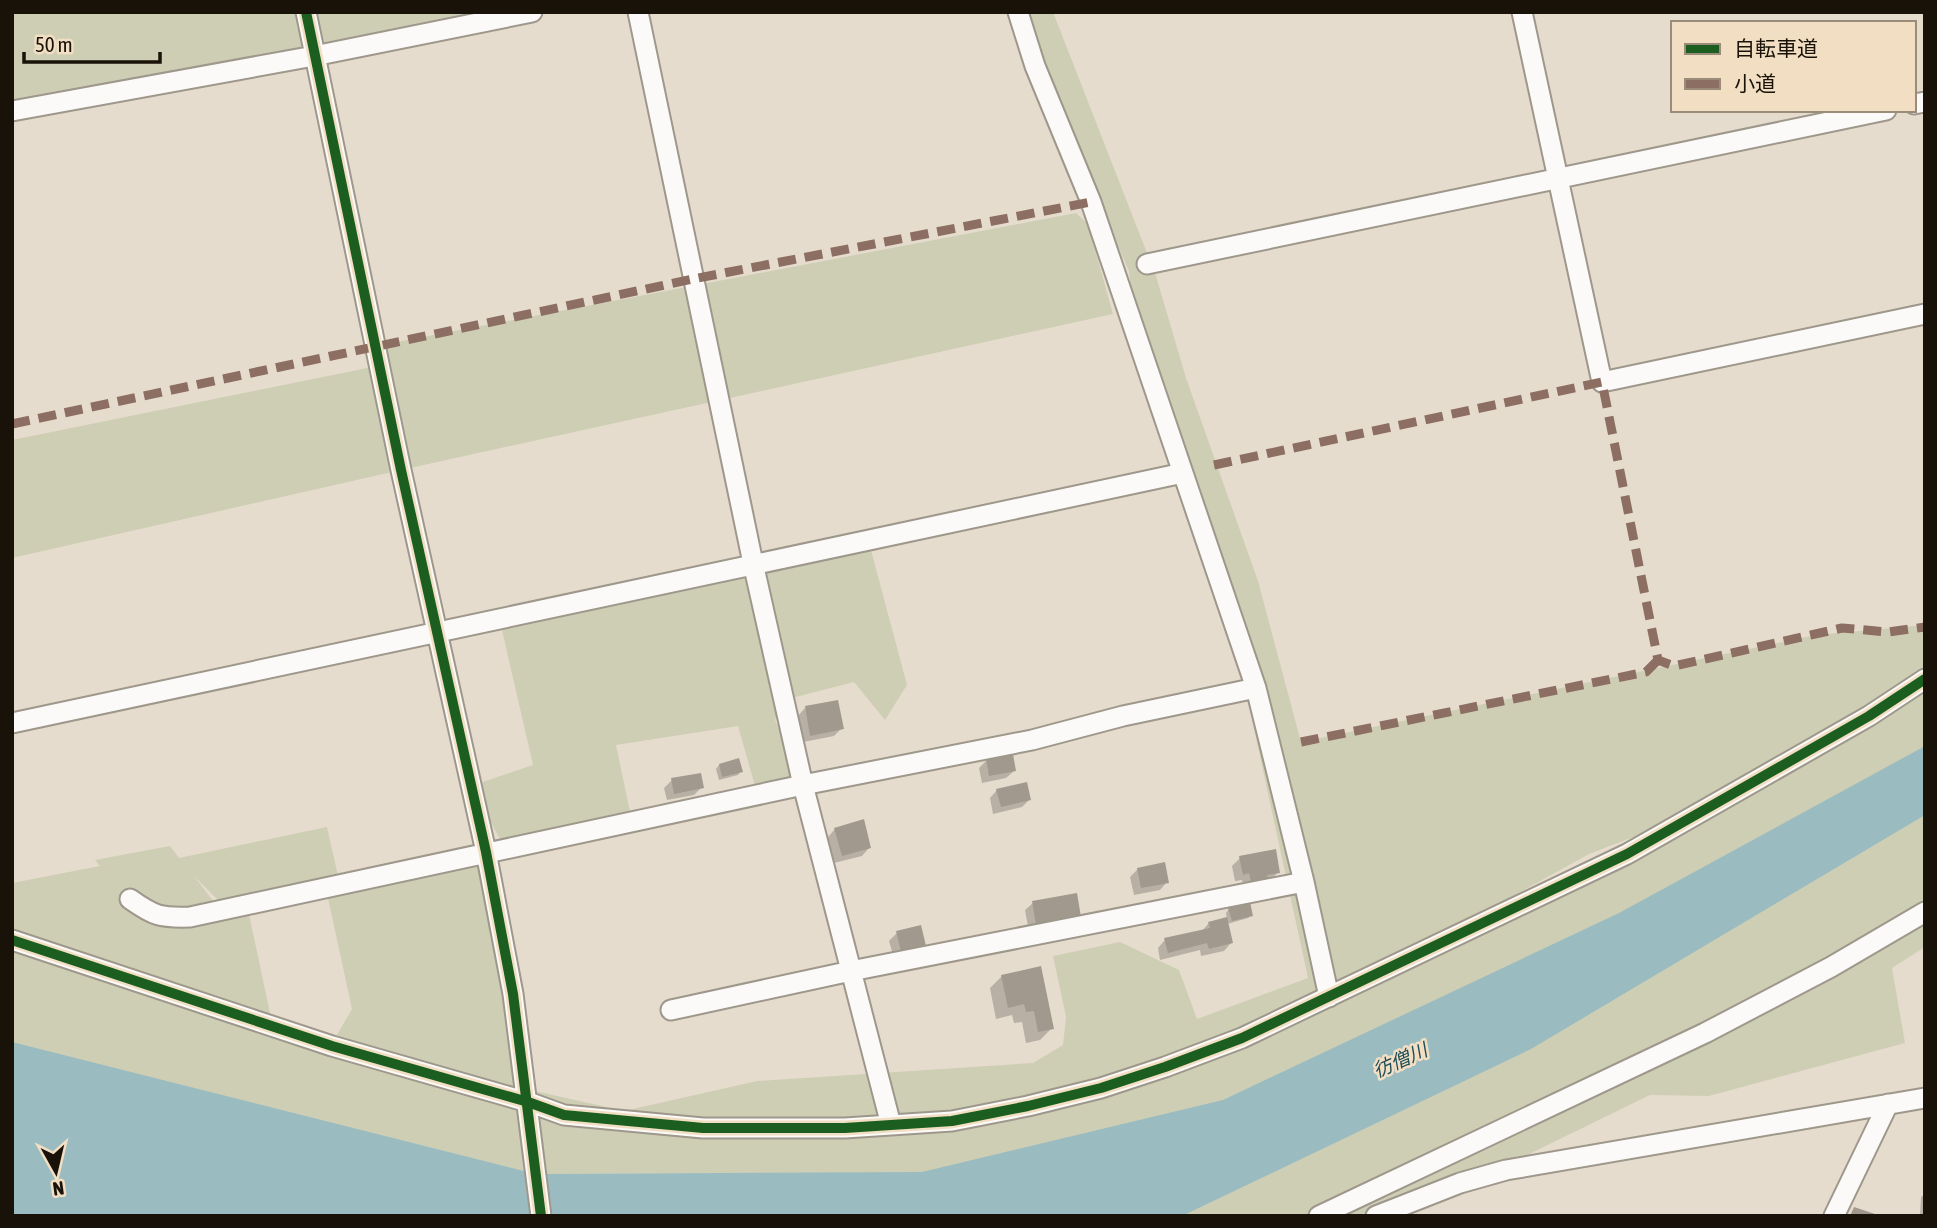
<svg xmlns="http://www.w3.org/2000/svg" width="1937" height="1228" viewBox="0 0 1937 1228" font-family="'Asap Condensed','Noto Sans JP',sans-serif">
<rect width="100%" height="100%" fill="#e6dcce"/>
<path fill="#ceceb4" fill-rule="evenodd" d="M 12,12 L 485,12 L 12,102 Z
M 1018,12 L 1053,12 L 1156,276 L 1186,378 L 1258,581 L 1301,742 L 1816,635 L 1925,625 L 1925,947 L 1892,968 L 1905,1043 L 1709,1096 L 1650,1095 L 1513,1162 L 1368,1216 L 755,1216 L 765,1173 L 536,1174 L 12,1050 L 12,883 L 100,866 L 95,860 L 170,846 L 179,858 L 327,827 L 338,876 L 221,903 L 194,876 L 220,910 L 247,905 L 273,1027 L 331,1045 L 352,1009 L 326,889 L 486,852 L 526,1089 L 624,1111 L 757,1081 L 1033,1063 L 1063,1045 L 1066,1017 L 1053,956 L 1120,942 L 1179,970 L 1197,1019 L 1308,978 L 1225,595 L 1135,328 L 1129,271 L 1027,39 ZM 1662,826 L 1549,891 L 1488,910 L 1589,854 Z
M 1076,213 L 1088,224 L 1113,314 L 401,470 L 12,558 L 12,440 L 372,367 L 376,346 Z
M 868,539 L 907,685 L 885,720 L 854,682 L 784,700 L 775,720 L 803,785 L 755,786 L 738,726 L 616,745 L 632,821 L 501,841 L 471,786 L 533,765 L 501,626 Z"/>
<path fill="#9abcc1" d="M 1925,746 L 1925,815 L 1531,1049 L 1182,1216 L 12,1216 L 12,1042 L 536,1174 L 922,1172 L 1223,1100 L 1619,913 Z"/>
<path fill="#0003" d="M 805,708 L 842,728 L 834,736 L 803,742 L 798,716 Z
M 987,760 L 1014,771 L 1006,778 L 982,783 L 979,768 Z
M 719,765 L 741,771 L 738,775 L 719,780 L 716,769 Z
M 672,780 L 702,787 L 694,795 L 667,800 L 664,788 Z
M 997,790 L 1029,800 L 1022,807 L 993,814 L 990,798 Z
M 835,829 L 869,848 L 862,856 L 834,863 L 828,837 Z
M 1240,858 L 1278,872 L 1271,880 L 1244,889 L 1242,880 L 1235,881 L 1232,866 Z
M 1138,869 L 1167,882 L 1160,890 L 1134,895 L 1130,877 Z
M 1076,895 L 1029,932 L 1025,910 L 1033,903 Z
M 1229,909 L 1251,915 L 1248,918 L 1227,924 L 1231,943 L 1224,951 L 1201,956 L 1200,950 L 1160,960 L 1158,948 L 1165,940 L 1201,932 L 1209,923 L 1227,919 L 1226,913 Z
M 897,933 L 924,945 L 916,953 L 894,958 L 889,941 Z
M 1002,976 L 1052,1028 L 1040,1040 L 1026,1043 L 1022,1022 L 1014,1023 L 1012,1015 L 996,1019 L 990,988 Z
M 1925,1194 L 1925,1216 L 1920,1216 L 1921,1197 Z"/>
<path fill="#a1998e" d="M 838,700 L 844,729 L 810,736 L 805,706 Z
M 1013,754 L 1016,771 L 989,776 L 986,758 Z
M 739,758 L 743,772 L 722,777 L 719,764 Z
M 701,773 L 704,788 L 674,794 L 671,778 Z
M 1027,782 L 1031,800 L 1001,807 L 996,789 Z
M 864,819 L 871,848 L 842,856 L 834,828 Z
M 1276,849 L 1280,873 L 1267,875 L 1268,879 L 1251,882 L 1249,873 L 1243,875 L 1239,856 Z
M 1165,862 L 1169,883 L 1141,888 L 1137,868 Z
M 1077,893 L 1081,917 L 1036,925 L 1032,901 Z
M 1250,902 L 1253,916 L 1232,921 L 1228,908 Z
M 1227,917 L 1233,943 L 1209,949 L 1207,943 L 1168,953 L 1164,938 L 1210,928 L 1208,922 Z
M 921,925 L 926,946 L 901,952 L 896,931 Z
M 1041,966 L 1054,1029 L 1038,1032 L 1034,1011 L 1026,1012 L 1024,1004 L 1008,1008 L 1001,975 Z
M 1854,1207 L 1878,1215 L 1878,1216 L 1850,1216 Z"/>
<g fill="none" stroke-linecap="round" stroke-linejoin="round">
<defs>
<path id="minor" d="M 306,12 L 401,470 L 486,852 L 513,994 L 541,1216
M 638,12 L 753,563 L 803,785 L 891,1125
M 1018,12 L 1035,66 L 1091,202 L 1256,688 L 1304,882 L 1329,997
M 1522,12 L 1602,382 L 1925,314
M 1914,104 L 1925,102
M 12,111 L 314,56 L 532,12
M 1147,264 L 1886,110
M 12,723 L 1183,473
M 130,899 C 154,916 160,918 190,917 L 803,785 L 1032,740 L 1123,716 L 1256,688
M 12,940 L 332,1046 L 528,1102 L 564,1115 L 703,1128 L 845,1128 L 952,1121 L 1028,1106 L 1101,1088 L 1165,1067 L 1242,1038 L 1627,854 L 1869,716 L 1925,679
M 671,1010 L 851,971 L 1304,882
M 1319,1216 L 1705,1033 L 1831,967 L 1925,912
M 1376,1216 L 1460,1183 L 1506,1170 L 1925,1098
M 1834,1216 L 1888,1104"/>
</defs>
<use href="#minor" stroke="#9e978b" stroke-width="23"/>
<use href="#minor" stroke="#fbfaf8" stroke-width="19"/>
<path stroke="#8d6e63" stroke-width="9" stroke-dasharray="18 9" stroke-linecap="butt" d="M 12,424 L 693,279 L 1091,202
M 1214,465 L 1602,382 L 1658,660 L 1674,666 L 1842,628 L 1888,632 L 1925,627
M 1301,742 L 1646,672 L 1658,660"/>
<defs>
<path id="cycleway" d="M 306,12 L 401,470 L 486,852 L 513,994 L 541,1216
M 12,940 L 332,1046 L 528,1102 L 564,1115 L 703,1128 L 845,1128 L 952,1121 L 1028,1106 L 1101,1088 L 1165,1067 L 1242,1038 L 1627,854 L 1869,716 L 1925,679"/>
</defs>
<use href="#cycleway" stroke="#f1dec3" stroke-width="15"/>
<use href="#cycleway" stroke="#1b5e20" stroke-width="10"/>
</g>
<g text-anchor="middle" stroke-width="5" stroke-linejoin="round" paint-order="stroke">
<g font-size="19" font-style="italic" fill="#1e4d58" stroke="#f1dec3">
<text transform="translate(1400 1060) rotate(-24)" y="7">彷僧川</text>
</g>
</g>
<rect width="1937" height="1228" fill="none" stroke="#181208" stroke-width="28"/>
<rect x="1671" y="21" width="245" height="91" fill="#f1dec3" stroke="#9a8c78" stroke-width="2"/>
<rect x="1685" y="44" width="35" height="10" fill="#1b5e20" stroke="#9a8c78" stroke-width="2"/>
<text x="1734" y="56" font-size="21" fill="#181208">自転車道</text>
<rect x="1685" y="79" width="35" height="10" fill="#8d6e63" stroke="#9a8c78" stroke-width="2"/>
<text x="1734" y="91" font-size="21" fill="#181208">小道</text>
<g transform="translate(56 1172) rotate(172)" stroke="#f1dec3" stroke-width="5" paint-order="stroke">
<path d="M0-5L12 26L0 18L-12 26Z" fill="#181208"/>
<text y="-10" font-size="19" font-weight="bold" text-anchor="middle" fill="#181208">N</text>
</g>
<path d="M24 52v10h136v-10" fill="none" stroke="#181208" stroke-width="3.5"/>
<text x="35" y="52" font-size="21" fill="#181208" stroke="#f1dec3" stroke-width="5" paint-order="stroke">50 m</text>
</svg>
